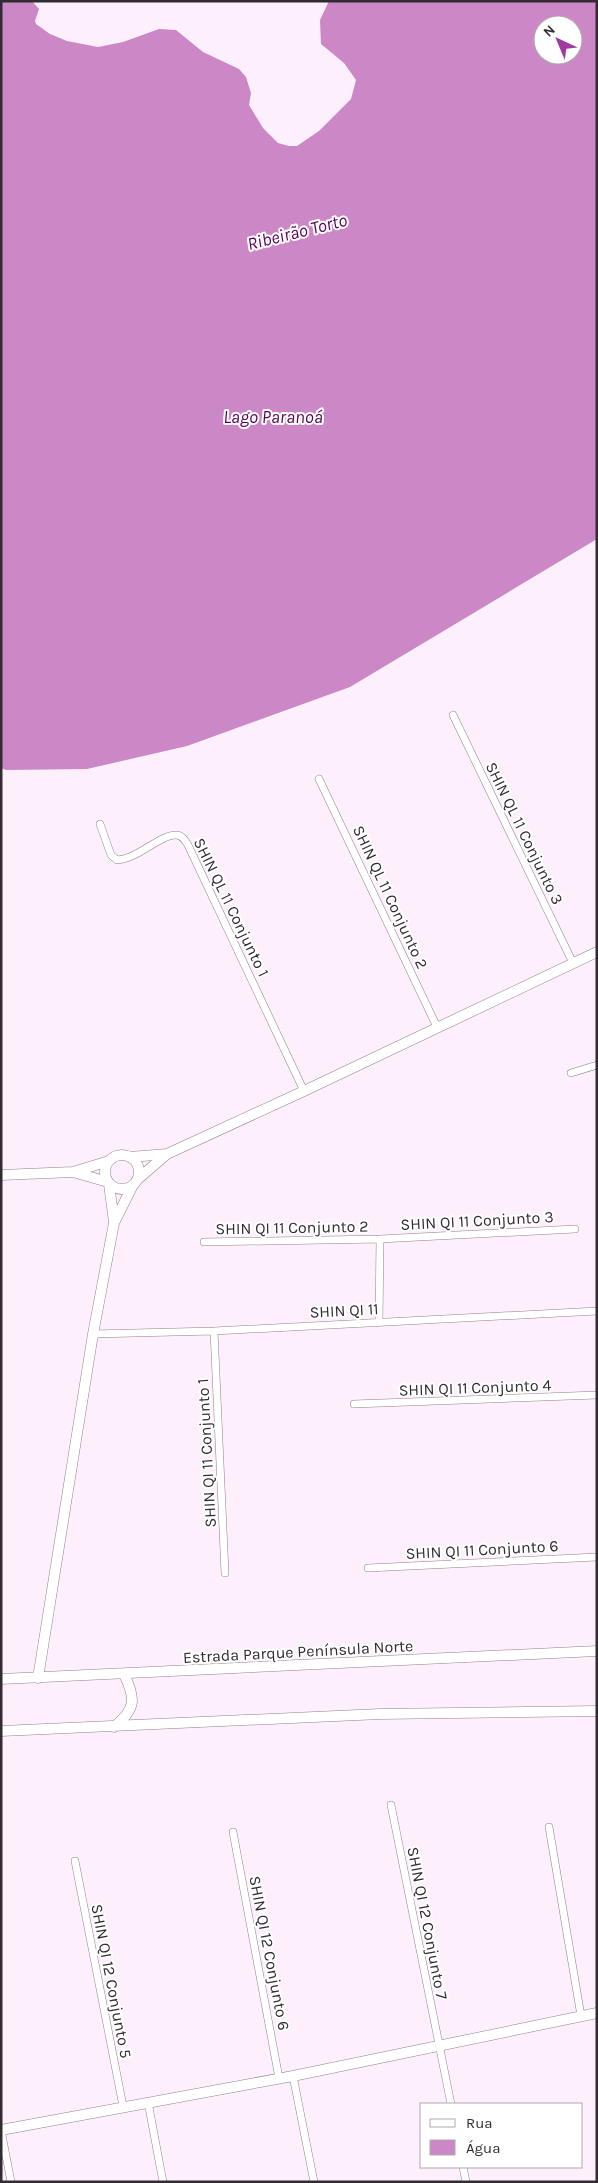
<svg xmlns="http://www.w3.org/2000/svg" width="598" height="2183" viewBox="0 0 598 2183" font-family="Karla,sans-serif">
<rect width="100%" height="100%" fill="#fdeffb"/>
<path fill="#cc87c7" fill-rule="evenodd" d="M 1,1 L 32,1 L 39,9 L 35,21 L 36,24 L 50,34 L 67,41 L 98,47 L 123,42 L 159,29 L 176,30 L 203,52 L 239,69 L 246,77 L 251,93 L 249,105 L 263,128 L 278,143 L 289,146 L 297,146 L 319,131 L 351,99 L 356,80 L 344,63 L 321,44 L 320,20 L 329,1 L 597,1 L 597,539 L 350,687 L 187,746 L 87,769 L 6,770 L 1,768 ZM 543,25 L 573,25 L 573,55 L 543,55 Z"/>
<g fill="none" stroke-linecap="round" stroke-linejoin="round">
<defs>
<path id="street" d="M 453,715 L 573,963
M 319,779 L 437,1027
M 100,824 L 111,855 L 117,860 C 138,859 159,835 176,835 C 182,835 185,840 188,845 L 304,1091
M 571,1073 L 597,1065
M 204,1242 L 380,1239 L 575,1229
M 379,1323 L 380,1239
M 214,1331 L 225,1573
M 93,1334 L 214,1331 L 597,1311
M 354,1404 L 597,1395
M 368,1568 L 597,1557
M 391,1805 L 451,2104
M 549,1827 L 581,2016
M 233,1832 L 279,2078
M 75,1861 L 123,2106
M 293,2076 L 314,2182
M 148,2102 L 163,2182
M 1,2130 L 11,2182
M 463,2167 L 466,2182"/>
<path id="secondary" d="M105 1172a17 17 0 1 1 34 0a17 17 0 1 1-34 0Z
M 130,1157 L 167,1154
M 73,1172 L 108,1182
M 1,1175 L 73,1172 L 109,1161
M 138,1179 L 167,1154 L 304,1091 L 597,952
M 109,1184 L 114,1222
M 38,1678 L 93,1334 L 114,1223 L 132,1187
M 1,1679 L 597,1651
M 114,1727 C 136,1709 136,1699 124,1674
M 1,1731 L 380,1714 L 597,1711
M 1,2130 L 293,2076 L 597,2013"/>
</defs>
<use href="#street" stroke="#90808e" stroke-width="8"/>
<use href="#secondary" stroke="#90808e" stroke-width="11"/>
<use href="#street" stroke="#fff" stroke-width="7"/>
<use href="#secondary" stroke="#fff" stroke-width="10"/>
</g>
<g text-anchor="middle" stroke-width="4" stroke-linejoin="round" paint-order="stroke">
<g font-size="16" fill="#322b31" stroke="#fff">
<text transform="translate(525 833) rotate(64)" y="6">SHIN QL 11 Conjunto 3</text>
<text transform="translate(391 897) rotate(65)" y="6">SHIN QL 11 Conjunto 2</text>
<text transform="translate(232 907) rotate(64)" y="6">SHIN QL 11 Conjunto 1</text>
<text transform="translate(477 1220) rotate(-3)" y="6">SHIN QI 11 Conjunto 3</text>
<text transform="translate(292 1227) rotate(-1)" y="6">SHIN QI 11 Conjunto 2</text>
<text transform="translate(344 1310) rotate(-3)" y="6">SHIN QI 11</text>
<text transform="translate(475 1387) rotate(-2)" y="6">SHIN QI 11 Conjunto 4</text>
<text transform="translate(206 1453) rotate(-93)" y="6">SHIN QI 11 Conjunto 1</text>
<text transform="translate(482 1549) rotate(-3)" y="6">SHIN QI 11 Conjunto 6</text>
<text transform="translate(298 1651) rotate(-3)" y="6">Estrada Parque Península Norte</text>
<text transform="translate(428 1923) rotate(79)" y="6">SHIN QI 12 Conjunto 7</text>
<text transform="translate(270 1953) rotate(79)" y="6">SHIN QI 12 Conjunto 6</text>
<text transform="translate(112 1981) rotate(79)" y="6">SHIN QI 12 Conjunto 5</text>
</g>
<g font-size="18" font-style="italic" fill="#5a0058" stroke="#fff">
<text transform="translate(297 232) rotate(-14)" y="6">Ribeirão Torto</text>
<text x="273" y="423">Lago Paranoá</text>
</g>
</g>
<rect width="598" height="2183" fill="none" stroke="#322b31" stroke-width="5"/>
<rect x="420" y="2103" width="162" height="65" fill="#ffffff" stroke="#adaaad"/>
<rect x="430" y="2119" width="25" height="8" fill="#ffffff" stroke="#adaaad"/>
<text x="466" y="2128" font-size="15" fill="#322b31">Rua</text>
<rect x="430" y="2140" width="25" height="15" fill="#cc87c7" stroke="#adaaad"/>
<text x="466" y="2153" font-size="15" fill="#322b31">Água</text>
<g transform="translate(558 40) rotate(316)"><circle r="24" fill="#ffffff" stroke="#adaaad"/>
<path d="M0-4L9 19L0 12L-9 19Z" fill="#a13a9d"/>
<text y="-8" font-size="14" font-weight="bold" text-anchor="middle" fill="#322b31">N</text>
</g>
</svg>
